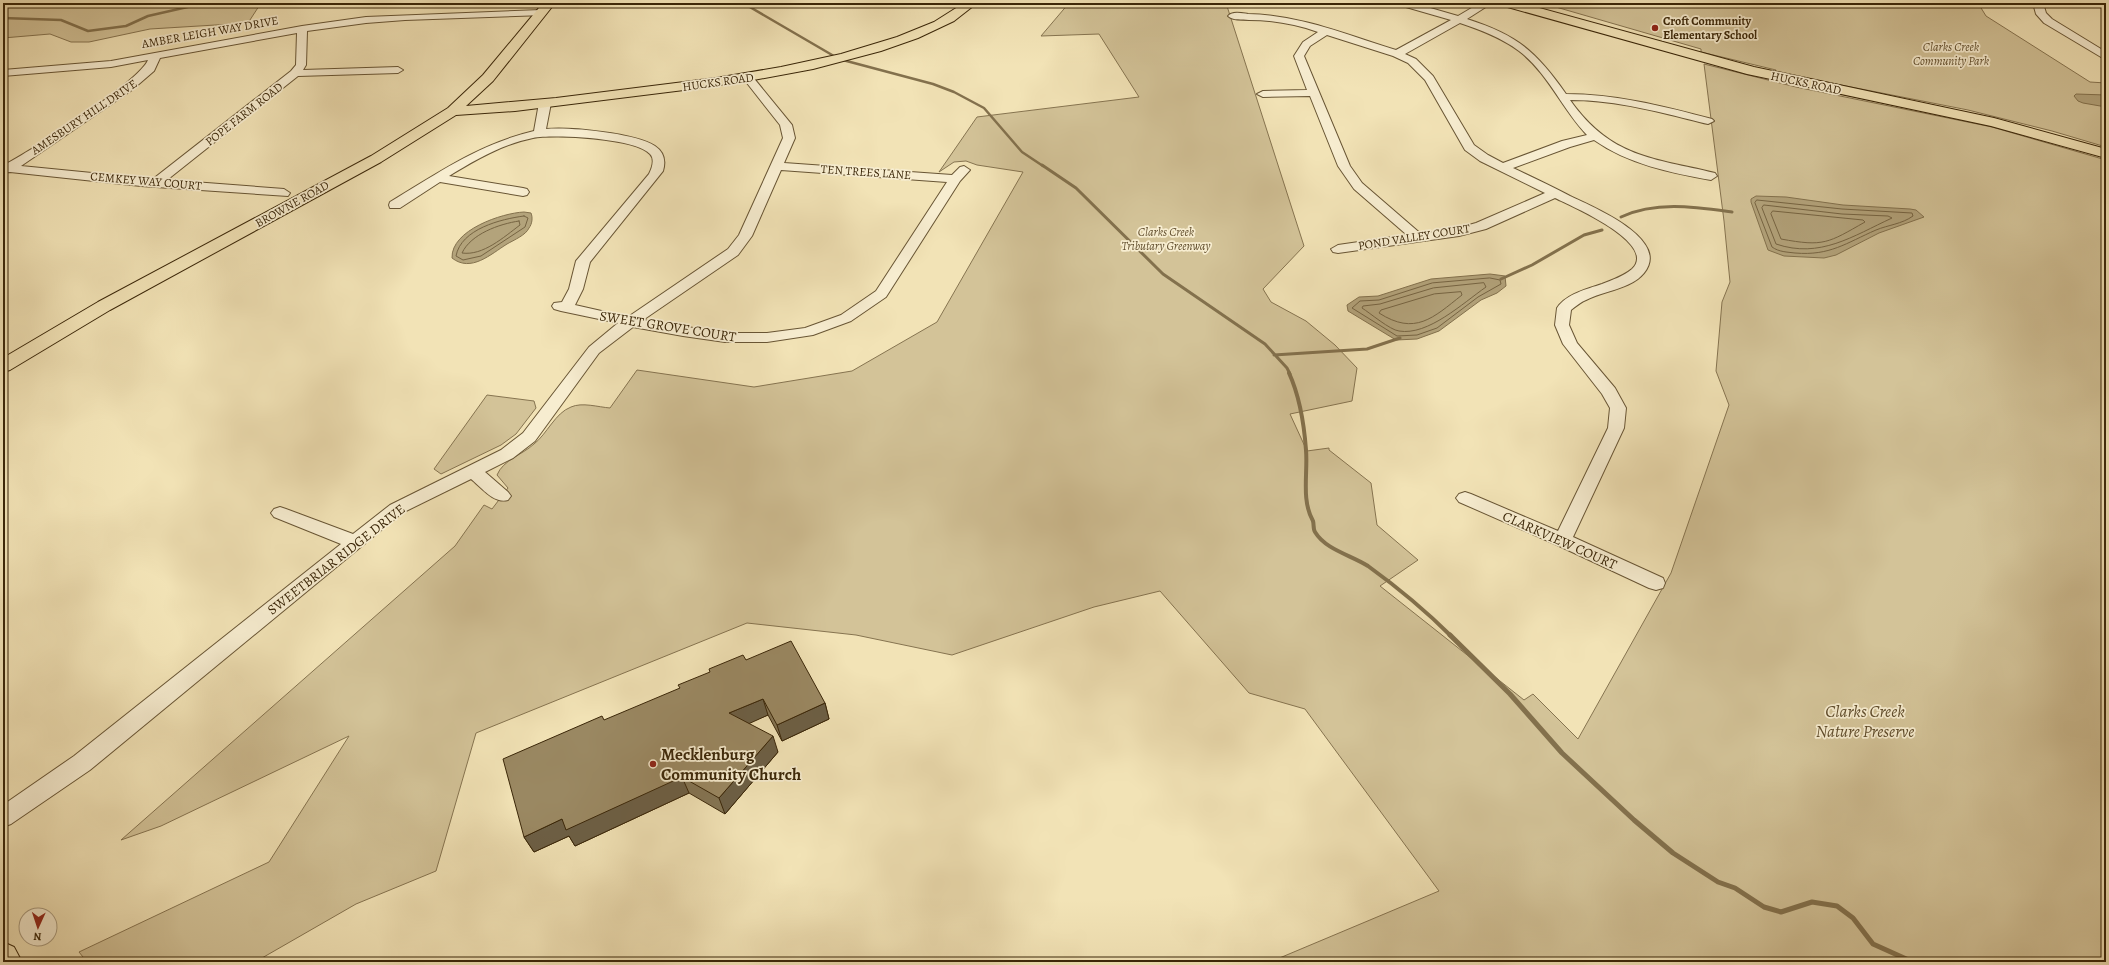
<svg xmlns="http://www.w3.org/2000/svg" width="2109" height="965" viewBox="0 0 2109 965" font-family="Alegreya,serif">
<rect width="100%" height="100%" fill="#f2e3b6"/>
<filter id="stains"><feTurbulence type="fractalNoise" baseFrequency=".005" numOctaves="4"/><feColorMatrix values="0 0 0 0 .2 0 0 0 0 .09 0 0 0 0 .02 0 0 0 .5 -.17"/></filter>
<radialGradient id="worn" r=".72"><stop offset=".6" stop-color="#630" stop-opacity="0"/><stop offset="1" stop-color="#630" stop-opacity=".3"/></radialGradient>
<path fill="#d3c398" stroke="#867450" d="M 3,3 L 261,3 L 248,23 L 150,29 L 89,42 L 71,42 L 50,34 L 3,38 Z
M 1069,3 L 1090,3 L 1105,6 L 1139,3 L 1226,3 L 1304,246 L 1263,289 L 1271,302 L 1306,321 L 1335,345 L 1357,368 L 1352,401 L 1290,414 L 1307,451 L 1329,448 L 1329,450 L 1371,483 L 1377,525 L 1418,560 L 1380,586 L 1524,700 L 1533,694 L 1578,739 L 1671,573 L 1729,405 L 1716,371 L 1722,302 L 1730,282 L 1724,221 L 1704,64 L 1796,87 L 1992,127 L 2106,160 L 2106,962 L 1270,962 L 1439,891 L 1305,709 L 1249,693 L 1160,591 L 1094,607 L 952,655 L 856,635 L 747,623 L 476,733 L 436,871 L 356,904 L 255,962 L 87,962 L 79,952 L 269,862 L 349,736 L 161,826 L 121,840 L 455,546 L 484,505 L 492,509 L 508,488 L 497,475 C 503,460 522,455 534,444 C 547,434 555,413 571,407 C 582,402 598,407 610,408 L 637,370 L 754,387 L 852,371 L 937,322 L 1023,172 L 977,165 L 966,161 L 954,162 L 939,172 L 977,117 L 1139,97 L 1099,34 L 1041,36 Z
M 1542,3 L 1978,3 L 1986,16 L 2090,82 L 2106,83 L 2106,147 L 2052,131 L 1968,110 L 1775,72 L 1776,70 L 1701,52 L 1701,49 Z
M 487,395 L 534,401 L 536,408 L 516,434 L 501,445 L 441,474 L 434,469 Z"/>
<path fill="#b3a37b" stroke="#83714d" d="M 2076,94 L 2106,95 L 2106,107 L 2083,103 L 2078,101 L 2074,96 Z
M 1756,196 L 1786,197 L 1843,205 L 1910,209 L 1916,210 L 1924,217 L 1879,233 L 1836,255 L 1824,258 L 1784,256 L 1768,250 L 1751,202 L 1751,199 Z
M 524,212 L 531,213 C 533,218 532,224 529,228 C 526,235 514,240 507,244 C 491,254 471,273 452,258 C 451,230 502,213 524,212 Z
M 1490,274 L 1505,276 L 1506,286 L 1497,293 L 1481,300 L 1439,331 L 1417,339 L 1396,340 L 1348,311 L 1347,305 L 1359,297 L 1378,296 L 1431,279 Z"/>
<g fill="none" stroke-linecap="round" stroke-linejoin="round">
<path stroke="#766442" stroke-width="1" d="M 1757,200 L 1842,209 L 1912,213 L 1913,216 C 1902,224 1888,225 1876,230 C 1846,243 1830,256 1795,253 C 1787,252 1779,252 1772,247 L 1755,203 Z
M 1764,205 L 1842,214 L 1888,216 L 1892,218 C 1853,236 1820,259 1776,244 L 1762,208 Z
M 1773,211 L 1863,220 L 1865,222 C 1828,243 1824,247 1781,239 L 1771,214 Z
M 524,216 L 528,218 L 525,227 L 481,256 L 463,260 L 456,256 C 461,229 501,219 524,216 Z
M 519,221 L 520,225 C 504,237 483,256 462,253 C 471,234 499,224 519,221 Z
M 1490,278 L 1500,280 L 1501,284 L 1478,297 L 1437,328 L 1417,335 L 1397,336 L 1352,308 L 1360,301 L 1379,300 L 1432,283 Z
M 1484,283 L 1486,287 C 1463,303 1428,336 1399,331 C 1390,330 1370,313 1362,308 L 1363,306 L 1380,304 L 1433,288 Z
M 1461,292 L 1462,295 C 1433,318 1415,336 1379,313 L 1381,310 L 1434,294 Z"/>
<path stroke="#83714d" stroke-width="2.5" d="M 743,3 L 839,59 L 933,84 L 954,92 L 984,108 L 1022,152 L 1043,166
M 3,18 L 61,20 L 88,31 L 126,26 L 148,16 L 205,3"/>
<path stroke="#83714d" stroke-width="3" d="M 1042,165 L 1076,188 L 1163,274 L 1265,344 L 1287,368 L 1290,374
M 1621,217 C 1656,201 1695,207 1732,212
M 1501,279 L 1532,265 L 1584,235 L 1602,230
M 1274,355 L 1367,349 L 1400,338"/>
<path stroke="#83714d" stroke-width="4" d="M 1289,373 C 1300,397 1304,423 1306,450 C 1308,473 1301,500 1313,521 C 1314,524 1313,529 1315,532 C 1326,550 1351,555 1368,566 C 1397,587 1426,611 1451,636"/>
<path stroke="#83714d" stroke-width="5" d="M 1450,635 L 1510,694 L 1562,753 L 1634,820 L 1673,853 L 1718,882 L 1735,888 L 1764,907 L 1781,912 L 1812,902 L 1837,906 L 1853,918 L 1873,944 L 1913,962"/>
<defs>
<path id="minor" d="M 1397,3 L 1413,3 L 1458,16 L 1480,3 L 1492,3 L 1467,19 C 1517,35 1536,51 1566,94 C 1616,94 1663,106 1712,119 L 1714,121 L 1708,124 C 1662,113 1618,100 1570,100 C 1611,158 1653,158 1715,173 L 1717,176 L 1711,180 C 1671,173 1628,164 1594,140 L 1570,147 L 1513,168 C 1532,177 1551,186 1570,196 C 1591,206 1672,239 1644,273 C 1631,289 1603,291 1586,300 C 1581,302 1576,306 1571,310 L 1569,325 L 1577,343 L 1615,388 L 1626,408 L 1624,428 L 1573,537 L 1663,578 L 1665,583 L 1663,588 L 1656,590 L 1649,588 L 1557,545 L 1459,502 L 1456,498 L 1459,494 L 1465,492 L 1471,494 L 1558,531 L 1608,428 L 1610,408 L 1602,394 L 1563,344 L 1555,325 L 1557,308 C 1566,294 1587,289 1602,284 C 1612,280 1624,276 1632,269 C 1659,243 1569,205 1555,198 L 1486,229 L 1459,236 L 1338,253 L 1333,252 L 1331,249 L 1338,245 L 1407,235 L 1354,189 L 1338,166 L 1310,96 L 1263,97 L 1257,94 L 1263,91 L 1307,90 L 1294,56 L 1303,42 L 1318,32 C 1295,24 1272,20 1249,20 C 1242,19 1233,21 1228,16 C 1232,11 1242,13 1248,14 C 1301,15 1347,35 1396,50 L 1451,20 L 1399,5 ZM 1460,23 C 1481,30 1502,38 1519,51 C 1548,73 1562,109 1587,135 L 1562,141 L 1503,163 L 1488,155 L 1474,145 L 1433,76 L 1416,59 L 1405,54 ZM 1327,35 L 1393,56 L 1408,63 L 1425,80 L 1465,150 L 1480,161 L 1545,193 L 1476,223 L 1454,229 L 1421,234 L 1362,183 L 1350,166 L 1304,56 L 1310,46 Z
M 2033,3 L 2043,3 L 2046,13 L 2052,19 L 2106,52 L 2106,60 L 2044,23 L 2036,14 Z
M 2091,3 L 2106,3 L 2106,9 Z
M 541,10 L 545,11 L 545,15 L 405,20 L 366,23 L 307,31 L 306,65 L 303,70 L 398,67 L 403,70 L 398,73 L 298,76 L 167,180 L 284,189 L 290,193 L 288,196 L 141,186 L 10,172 L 3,173 L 4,165 C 30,152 139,82 148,60 L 111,67 L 3,76 L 3,70 L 111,61 L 302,26 L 366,17 ZM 297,33 L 296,65 L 291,71 L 153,179 L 21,166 L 132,90 L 154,71 L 160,58 Z
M 748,75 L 752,76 L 792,125 L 795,138 L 784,163 L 952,175 L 960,167 L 964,166 L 970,170 L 960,181 L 886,297 L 851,321 L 813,335 L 767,342 L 725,342 L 683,336 L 633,327 L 599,353 L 535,441 L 513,458 L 485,472 L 508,492 L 511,496 L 508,500 C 494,504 482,488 471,479 L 402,513 L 90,770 L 11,824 L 3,827 L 3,805 L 74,756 L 341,544 L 274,517 L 271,513 L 274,509 L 280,507 L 286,509 L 353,534 L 390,505 L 501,450 L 523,433 L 589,347 L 618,323 L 561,311 L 554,309 L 552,306 L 554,303 L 562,302 L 569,289 L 576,261 L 649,174 C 652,168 655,159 650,154 C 635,138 554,134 533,138 C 503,144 475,160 449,176 L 523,188 L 527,189 L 529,192 L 527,195 L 523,196 L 440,182 L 400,208 L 390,208 L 389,205 L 390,202 C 438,173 479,144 534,131 L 539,103 L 545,100 L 551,103 L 546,129 C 570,127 635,133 655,146 C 664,152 666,161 663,171 L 590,262 L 583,289 L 575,305 L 628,317 L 728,249 L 739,235 L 783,138 L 780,125 L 743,78 ZM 781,170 L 947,182 L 876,291 L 841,315 L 805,328 L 767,333 L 725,333 L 643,320 L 738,255 L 752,236 Z"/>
<path id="major" d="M 543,3 L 555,3 L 493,81 L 466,106 L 556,98 L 716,78 L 781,67 L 841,54 L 897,37 L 934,22 L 964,3 L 977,3 L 954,21 L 918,38 L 881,51 L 813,69 L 748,81 L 684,90 L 515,111 L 456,115 L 381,162 L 110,310 L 10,370 L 3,372 L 3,358 L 98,302 L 371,156 L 448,108 L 483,75 Z
M 1502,3 L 1521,3 L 1754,67 L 1994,118 L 2106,149 L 2106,158 L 1991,126 L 1747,74 L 1504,6 Z
M 3,942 L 14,947 L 22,962 L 3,962 Z"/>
</defs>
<use href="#minor" stroke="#685534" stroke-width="2"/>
<use href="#major" stroke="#3a2608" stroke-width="2"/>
<use href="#minor" fill="#f7edd0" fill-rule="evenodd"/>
<use href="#major" fill="#f2e3b6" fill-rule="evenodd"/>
</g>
<path fill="#847554" stroke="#3a2608" d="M 746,660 L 825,703 L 829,719 L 782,741 L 768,715 L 748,723 L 778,752 L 725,814 L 689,793 L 575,846 L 569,836 L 534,852 L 524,837 Z"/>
<path fill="#6c5f45" stroke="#3a2608" d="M 763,699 L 768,715 L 735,730 L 729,713 Z
M 825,703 L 829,719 L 782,741 L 777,725 Z
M 773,736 L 778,752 L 725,814 L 719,798 Z
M 682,777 L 689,793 L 575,846 L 569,836 L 534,852 L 524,837 L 562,819 Z"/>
<path fill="#9a8862" stroke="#3a2608" d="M 791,641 L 825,703 L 777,725 L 763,699 L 729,713 L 773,736 L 719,798 L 682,777 L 566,830 L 562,819 L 524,837 L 503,759 L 602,716 L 604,720 L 680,688 L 678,685 L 710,672 L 709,669 L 743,655 L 746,660 Z"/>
<g fill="#8f2418" stroke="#f7edd0" stroke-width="1.5">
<circle cx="1655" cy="28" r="4"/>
<circle cx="653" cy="764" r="4"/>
</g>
<g text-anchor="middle" stroke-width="3.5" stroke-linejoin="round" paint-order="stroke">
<g font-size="12" font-weight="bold" fill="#3a2608" stroke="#f7edd0" text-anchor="start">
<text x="1663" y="25">Croft Community<tspan x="1663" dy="14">Elementary School</tspan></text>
</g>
<g font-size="12" fill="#3a2608" stroke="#f7edd0">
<text transform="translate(210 32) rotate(-10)" y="4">AMBER LEIGH WAY DRIVE</text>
<text transform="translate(718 82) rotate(-8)" y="4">HUCKS ROAD</text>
<text transform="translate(1806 83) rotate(12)" y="4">HUCKS ROAD</text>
<text transform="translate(244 114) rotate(-38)" y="4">POPE FARM ROAD</text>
<text transform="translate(84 117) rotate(-34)" y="4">AMESBURY HILL DRIVE</text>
<text transform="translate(866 172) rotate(4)" y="4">TEN TREES LANE</text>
<text transform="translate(146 181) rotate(5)" y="4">CEMKEY WAY COURT</text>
<text transform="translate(292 204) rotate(-29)" y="4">BROWNE ROAD</text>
<text transform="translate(1414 237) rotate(-9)" y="4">POND VALLEY COURT</text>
</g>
<g font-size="12" font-style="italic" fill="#604d2c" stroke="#f7edd0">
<text x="1951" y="51">Clarks Creek<tspan x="1951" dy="14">Community Park</tspan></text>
<text x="1166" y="236">Clarks Creek<tspan x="1166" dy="14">Tributary Greenway</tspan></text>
</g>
<g font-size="14" fill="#3a2608" stroke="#f7edd0">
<text transform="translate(668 326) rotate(9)" y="5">SWEET GROVE COURT</text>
<text transform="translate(1560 540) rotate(24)" y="5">CLARKVIEW COURT</text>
<text transform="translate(336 559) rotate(-38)" y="5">SWEETBRIAR RIDGE DRIVE</text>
</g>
<g font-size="17" font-style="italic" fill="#604d2c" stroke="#f7edd0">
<text x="1865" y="717">Clarks Creek<tspan x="1865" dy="20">Nature Preserve</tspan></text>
</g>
<g font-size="17" font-weight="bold" fill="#3a2608" stroke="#f7edd0" text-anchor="start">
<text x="661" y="760">Mecklenburg<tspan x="661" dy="20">Community Church</tspan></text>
</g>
</g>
<rect width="2109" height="965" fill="none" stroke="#f2e3b6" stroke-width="16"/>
<rect x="4" y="4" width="2101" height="957" fill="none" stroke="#3a2608" stroke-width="2"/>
<rect x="8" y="8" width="2093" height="949" fill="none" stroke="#3a2608"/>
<g transform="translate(38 927) rotate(183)"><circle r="19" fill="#f7edd0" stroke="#ab9d80"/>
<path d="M0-3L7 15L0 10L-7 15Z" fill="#8f2418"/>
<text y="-6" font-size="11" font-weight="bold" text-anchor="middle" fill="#3a2608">N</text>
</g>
<rect width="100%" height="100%" filter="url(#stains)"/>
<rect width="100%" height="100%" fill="url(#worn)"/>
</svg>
